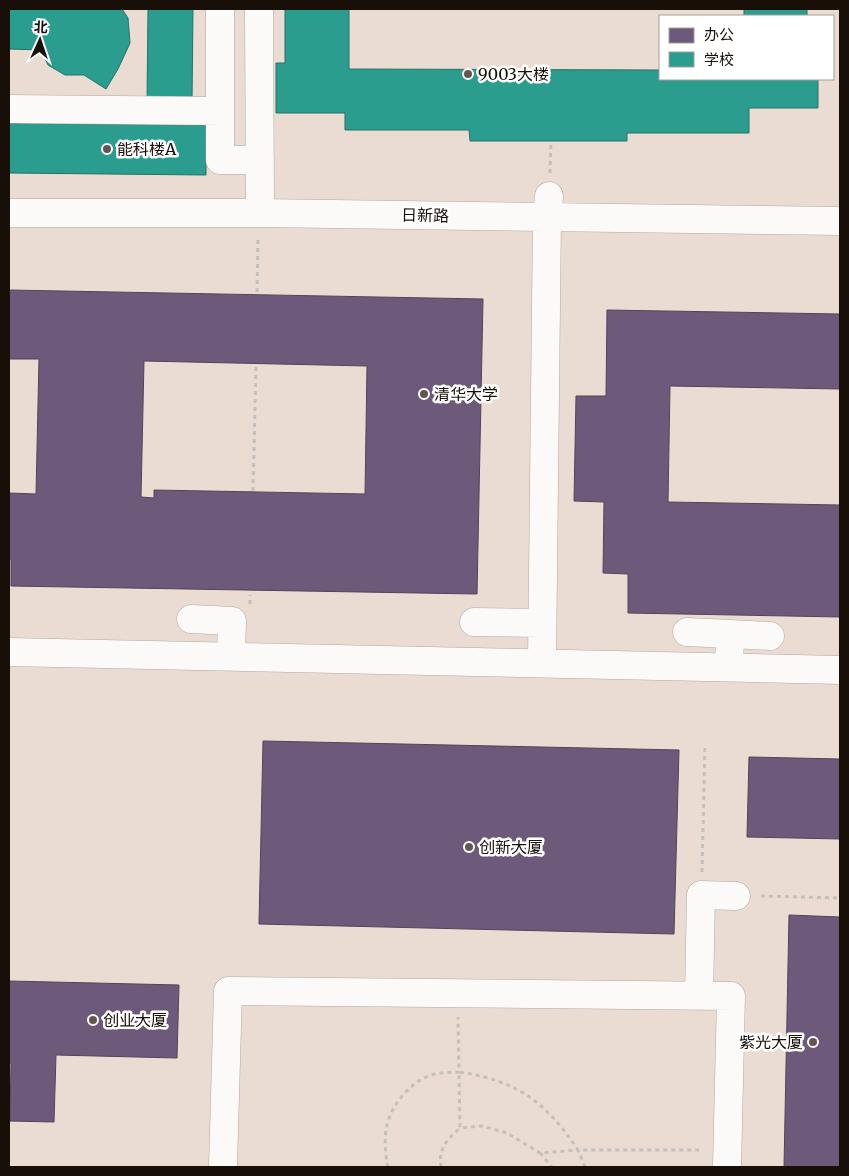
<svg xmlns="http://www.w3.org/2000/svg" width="849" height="1176" viewBox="0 0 849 1176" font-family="Merriweather,'Noto Sans SC',serif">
<rect width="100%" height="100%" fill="#eadcd2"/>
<path fill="#6d597a" stroke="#544358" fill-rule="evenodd" d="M 9,290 L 483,299 L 477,594 L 11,586 L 11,559 L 9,559 L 9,493 L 36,494 L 39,359 L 9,359 ZM 144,361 L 367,366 L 365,494 L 154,490 L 154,498 L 141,497 Z
M 607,310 L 840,314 L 840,389 L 670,386 L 668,502 L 840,505 L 840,617 L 628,613 L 628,574 L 603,573 L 604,502 L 574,501 L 576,396 L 606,396 Z
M 263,741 L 679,750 L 674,934 L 259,924 Z
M 749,757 L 840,759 L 840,839 L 747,837 Z
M 789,915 L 840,917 L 840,1167 L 784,1167 Z
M 9,981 L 179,985 L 177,1058 L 56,1055 L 54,1122 L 10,1121 L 11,1063 L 9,1063 Z"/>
<path fill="#2a9d8f" stroke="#257267" d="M 9,9 L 122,9 L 128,18 L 130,43 L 118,69 L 106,89 L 84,75 L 65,75 L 48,65 L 41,50 L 9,49 Z
M 148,9 L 193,9 L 192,103 L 147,103 Z
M 285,9 L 349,9 L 349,69 L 660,70 L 660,79 L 818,79 L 818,108 L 749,108 L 749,133 L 627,133 L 627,141 L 470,141 L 469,130 L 345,130 L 345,113 L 276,113 L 276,63 L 285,63 Z
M 744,9 L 807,9 L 807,16 L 744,16 Z
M 9,123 L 206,125 L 206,175 L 9,173 Z"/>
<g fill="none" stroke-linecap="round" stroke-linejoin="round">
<defs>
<path id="minor" d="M 220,9 L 220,160 L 260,160
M 259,9 L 260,213
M 9,109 L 220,111
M 9,213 L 260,213 L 840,221
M 191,619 L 232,621 L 231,656
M 474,622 L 542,623
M 687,632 L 730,634 L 729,667
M 730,634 L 770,636
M 9,652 L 840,670
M 542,663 L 547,216 L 549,196
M 699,995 L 701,895 L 736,896
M 223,1167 L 228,991 L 731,996 L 727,1167"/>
</defs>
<use href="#minor" stroke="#b3a8a0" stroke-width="29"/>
<path stroke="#c5c0bd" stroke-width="3" stroke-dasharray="4 4" stroke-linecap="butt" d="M 550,173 L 551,141
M 257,292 L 258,238
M 253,491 L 256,366
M 250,604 L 250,595
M 702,872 L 705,745
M 761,896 L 840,898
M 540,1153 L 552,1167
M 388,1167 C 385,1154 384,1138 387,1125 C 392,1103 413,1079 435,1074 C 443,1072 451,1073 459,1072 L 458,1017
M 441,1167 C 438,1148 447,1140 460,1128
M 585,1167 L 578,1150 L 540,1153 L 507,1133 L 482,1126 L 460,1128 L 459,1072 C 516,1080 546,1102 578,1150 L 702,1150"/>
<use href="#minor" stroke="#fcfaf8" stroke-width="28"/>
</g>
<g fill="#62574f" stroke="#fff" stroke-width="2">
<circle cx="468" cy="74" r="5"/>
<circle cx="107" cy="149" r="5"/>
<circle cx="424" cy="394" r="5"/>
<circle cx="469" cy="847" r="5"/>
<circle cx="93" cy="1020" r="5"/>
<circle cx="813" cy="1042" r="5"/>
</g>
<g text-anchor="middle" stroke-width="5" stroke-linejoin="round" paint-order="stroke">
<g font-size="16" fill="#180f09" stroke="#fff" text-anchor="start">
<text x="478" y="80">9003大楼</text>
<text x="117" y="155">能科楼A</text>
<text x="434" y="400">清华大学</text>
<text x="479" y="853">创新大厦</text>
<text x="103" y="1026">创业大厦</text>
<text x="803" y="1048" text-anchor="end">紫光大厦</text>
</g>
<g font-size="16" fill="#180f09" stroke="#fff">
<text transform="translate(425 215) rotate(1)" y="6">日新路</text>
</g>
</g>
<rect width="849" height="1176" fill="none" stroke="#180f09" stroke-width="20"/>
<rect x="659" y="15" width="175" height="65" fill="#ffffff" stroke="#a39f9d"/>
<rect x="669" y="28" width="25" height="15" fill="#6d597a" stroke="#a39f9d"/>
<text x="704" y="40" font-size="15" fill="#180f09">办公</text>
<rect x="669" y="52" width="25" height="15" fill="#2a9d8f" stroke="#a39f9d"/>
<text x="704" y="65" font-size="15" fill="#180f09">学校</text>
<g transform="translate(40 40) rotate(3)" stroke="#ffffff" stroke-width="4" paint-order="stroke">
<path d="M0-4L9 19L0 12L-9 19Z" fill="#180f09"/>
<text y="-8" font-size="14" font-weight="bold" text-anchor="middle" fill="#180f09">北</text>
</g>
</svg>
